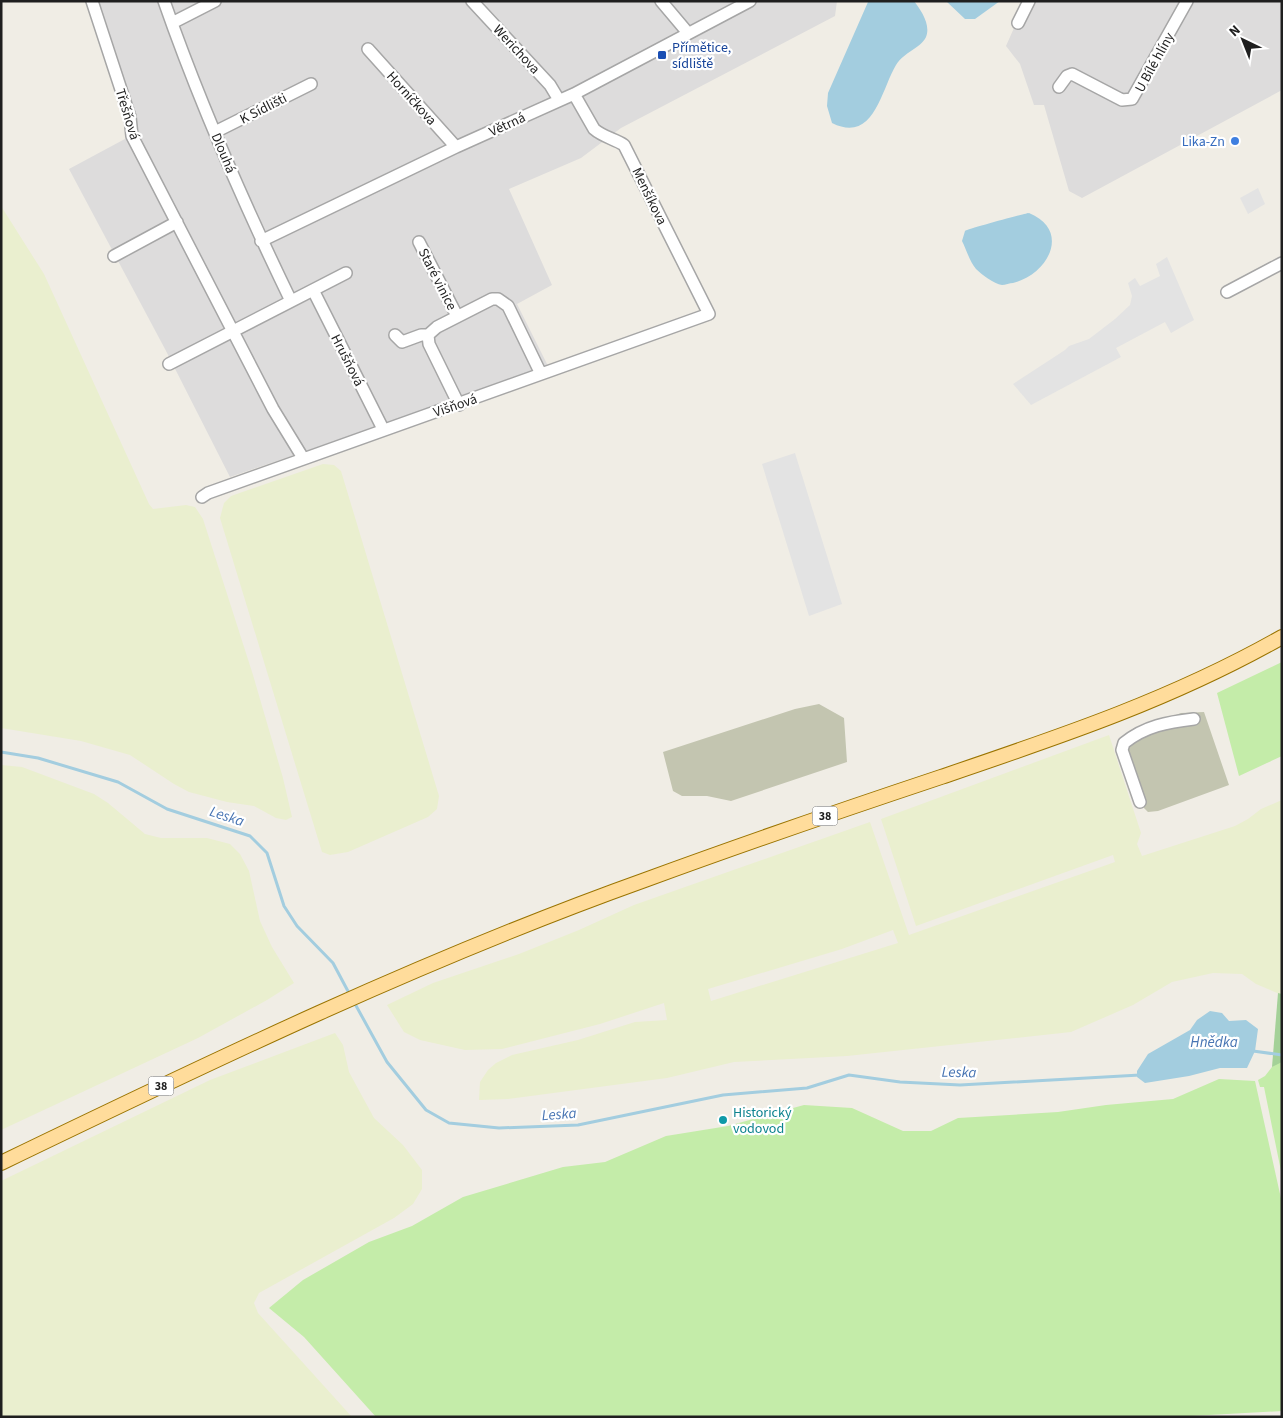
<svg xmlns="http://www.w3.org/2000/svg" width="1283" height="1418" viewBox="0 0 1283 1418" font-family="'Source Sans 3',sans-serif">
<rect width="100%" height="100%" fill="#f0ede5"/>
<path fill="#dddcdc" d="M 91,1 L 837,1 L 835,16 L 621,128 L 581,158 L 509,189 L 552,285 L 517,304 L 549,368 L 230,477 L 165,349 L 69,169 L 136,133 Z
M 1026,1 L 1282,1 L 1282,90 L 1082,198 L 1069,191 L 1044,105 L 1034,105 L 1020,64 L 1006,46 Z"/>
<path fill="#c3c5b0" d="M 819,704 L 844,718 L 847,762 L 731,801 L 707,796 L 682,796 L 673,791 L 663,752 L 795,709 Z
M 1204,712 L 1229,785 L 1158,811 L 1148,812 L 1137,801 L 1117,747 L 1129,733 L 1181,713 Z"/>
<path fill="#eaefcf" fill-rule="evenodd" d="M 1,206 L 44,274 L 149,504 L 153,509 L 186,505 L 195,507 L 203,519 L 253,675 L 283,778 L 292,817 L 286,820 L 276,818 L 254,806 L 227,802 L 189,792 L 174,784 L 130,755 L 81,741 L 1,728 Z
M 323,464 L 334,465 L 341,471 L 439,796 L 437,809 L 428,817 L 348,852 L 330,855 L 322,852 L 220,518 L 224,503 L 231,496 Z
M 1109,735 L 1141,833 L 1137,844 L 1142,856 L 1235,826 L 1248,819 L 1261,809 L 1282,800 L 1282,995 L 1256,984 L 1242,974 L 1213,973 L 1172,982 L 1133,1005 L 1071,1032 L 847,1056 L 734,1062 L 667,1078 L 508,1099 L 479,1100 L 480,1082 L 488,1070 L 496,1063 L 512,1055 L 578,1040 L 635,1022 L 667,1020 L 664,1003 L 600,1024 L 502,1049 L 465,1050 L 420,1040 L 404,1032 L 387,1005 L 433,983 L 519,954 L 579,930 L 634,905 L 870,822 L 909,935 L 1115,862 L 1113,855 L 916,926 L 881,819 ZM 893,930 L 898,943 L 711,1001 L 708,989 L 842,949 Z
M 1,765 L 22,767 L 94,794 L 108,803 L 145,834 L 161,838 L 207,838 L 230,844 L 240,854 L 249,871 L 260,921 L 272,947 L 294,983 L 267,1000 L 198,1038 L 1,1130 Z
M 335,1033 L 343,1045 L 349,1072 L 374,1118 L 403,1145 L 422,1170 L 422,1189 L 413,1204 L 394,1218 L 259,1293 L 254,1303 L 258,1313 L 352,1417 L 1,1417 L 1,1181 L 210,1080 Z"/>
<path fill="#c4eca9" d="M 1282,662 L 1282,756 L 1239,776 L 1217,693 Z
M 1279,1062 L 1282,1062 L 1282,1176 L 1264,1087 L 1260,1087 L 1258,1080 L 1265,1076 L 1272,1067 Z
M 1219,1079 L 1255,1081 L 1282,1203 L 1282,1411 L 1173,1417 L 376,1417 L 304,1337 L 269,1308 L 303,1280 L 369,1242 L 412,1226 L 463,1197 L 563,1167 L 605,1162 L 666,1136 L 728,1126 L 804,1105 L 852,1108 L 903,1131 L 931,1131 L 958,1118 L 1058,1112 L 1106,1105 L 1173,1099 Z"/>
<path fill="#a4d198" d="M 1278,993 L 1282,994 L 1282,1062 L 1272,1067 Z"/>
<path fill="#e3e3e3" d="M 1258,188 L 1265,204 L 1248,214 L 1240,198 Z
M 1167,257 L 1194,320 L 1171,333 L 1165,322 L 1116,348 L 1121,357 L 1031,405 L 1013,384 L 1065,350 L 1069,346 L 1089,339 L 1115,319 L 1130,305 L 1132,296 L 1128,283 L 1135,278 L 1140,286 L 1160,276 L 1156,264 Z
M 795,453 L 842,604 L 809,616 L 762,464 Z"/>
<path fill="#a3cddf" d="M 914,1 C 921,10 931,25 926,37 C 921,48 904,52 896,65 C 881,90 874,144 832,123 L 827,106 L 828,93 L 868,2 Z
M 946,1 L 1000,1 L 975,19 L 965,19 Z
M 1029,213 C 1071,230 1049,274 1013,283 C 1010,283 1005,285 1002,285 C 994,284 981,274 976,269 C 970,262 966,249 962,241 L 965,231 C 968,229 1022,214 1029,213 Z
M 1210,1011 L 1222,1013 L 1229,1021 L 1246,1020 L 1258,1029 L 1255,1051 L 1247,1068 L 1220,1068 L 1189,1076 L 1145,1083 L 1137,1077 L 1137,1071 L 1148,1054 L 1190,1030 L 1197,1020 Z"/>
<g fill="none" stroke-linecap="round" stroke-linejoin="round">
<path stroke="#a3cddf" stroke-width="3" d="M 1,752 L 38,758 L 118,782 L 167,809 L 250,836 L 267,853 L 284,906 L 297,926 L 333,963 L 350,995
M 354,1002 L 387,1062 L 426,1110 L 449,1123 L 499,1128 L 578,1125 L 723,1095 L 807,1088 L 849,1075 L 900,1082 L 960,1085 L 1140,1075
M 1253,1051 L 1282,1055"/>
<defs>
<path id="minor" d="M 92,1 L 130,117 L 132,136 L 273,409 L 303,458
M 164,1 C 200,104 244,204 291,301
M 472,1 L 550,85 L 559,100
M 661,1 L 688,33
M 172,23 L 215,1
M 1018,23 L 1029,1
M 368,49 L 456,147
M 1059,87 L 1067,76 L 1072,74 L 1122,100 L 1132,99 L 1187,1
M 215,132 L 311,84
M 261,241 L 456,147 L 574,94 L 750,1
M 419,242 L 457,316
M 114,256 L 177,222
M 313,290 L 383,429
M 1227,292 L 1282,263
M 395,335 L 402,342 L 421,335 L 428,335
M 169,364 L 346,273
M 459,405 L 429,344 L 428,335 L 437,327 L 492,299 L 498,299 L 508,306 L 541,374
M 202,497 L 208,493 L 709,314 L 624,145 C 615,139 603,137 594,129 L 574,94
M 1140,802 L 1122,750 L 1124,743 C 1145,726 1168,722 1194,719"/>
<path id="major" d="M 1,1163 C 212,1061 424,959 645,880 C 743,844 842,810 941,777 C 1059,737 1173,699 1282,637"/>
</defs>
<use href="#minor" stroke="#a6a6a6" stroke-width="14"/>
<use href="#major" stroke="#9a7400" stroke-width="16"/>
<use href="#minor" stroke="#fff" stroke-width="11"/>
<use href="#major" stroke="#ffdc9b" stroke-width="14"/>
</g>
<rect fill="#1a4fb4" stroke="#fff" stroke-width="2" x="657" y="50" width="10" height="10" rx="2.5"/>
<circle fill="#3f7fe0" stroke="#fff" stroke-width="2" cx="1235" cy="141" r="5"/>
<circle fill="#0f9aa8" stroke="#fff" stroke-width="2" cx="723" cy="1120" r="5"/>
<g text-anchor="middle" stroke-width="4.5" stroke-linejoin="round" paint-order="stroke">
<g fill="#fff" stroke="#626262" stroke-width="1">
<rect x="812.5" y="806.5" width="25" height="19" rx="4"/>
<rect x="148.5" y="1076.5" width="25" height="19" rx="4"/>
</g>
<g font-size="12" font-weight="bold" fill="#1f1f1f">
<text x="825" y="820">38</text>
<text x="161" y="1090">38</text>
</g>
<g font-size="14" fill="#164399" stroke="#fff" text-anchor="start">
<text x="672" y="52">Přímětice,<tspan x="672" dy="16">sídliště</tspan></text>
</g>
<g font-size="14" fill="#1f1f1f" stroke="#fff">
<text transform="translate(517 49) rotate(47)" y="5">Werichova</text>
<text transform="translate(1154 62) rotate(-61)" y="5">U Bílé hlíny</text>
<text transform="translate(412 98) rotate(48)" y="5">Horníčkova</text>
<text transform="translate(263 108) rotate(-27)" y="5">K Sídlišti</text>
<text transform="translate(128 114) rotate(73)" y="5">Třešňová</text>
<text transform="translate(507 124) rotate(-25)" y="5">Větrná</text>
<text transform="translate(224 153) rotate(67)" y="5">Dlouhá</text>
<text transform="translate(650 196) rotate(64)" y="5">Menšíkova</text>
<text transform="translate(438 279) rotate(63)" y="5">Staré vinice</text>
<text transform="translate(348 360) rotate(63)" y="5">Hrušňová</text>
<text transform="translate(455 405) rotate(-19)" y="5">Višňová</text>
</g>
<g font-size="14" fill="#366cbe" stroke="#fff" text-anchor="end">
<text x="1225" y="146">Lika-Zn</text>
</g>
<g font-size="14" fill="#0d838f" stroke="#fff" text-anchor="start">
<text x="733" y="1117">Historický<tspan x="733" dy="16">vodovod</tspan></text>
</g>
<g font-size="15" font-style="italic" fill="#4774b3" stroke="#fff">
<text transform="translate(227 816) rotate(18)" y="5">Leska</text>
<text x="1214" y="1047">Hnědka</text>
<text transform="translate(959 1072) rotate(1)" y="5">Leska</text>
<text transform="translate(559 1114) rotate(-4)" y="5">Leska</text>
</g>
</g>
<rect width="1283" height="1418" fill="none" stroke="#1f1f1f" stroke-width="5"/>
<g transform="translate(1243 40) rotate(317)" stroke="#ffffff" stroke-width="4" paint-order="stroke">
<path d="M0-4L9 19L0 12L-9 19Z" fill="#1f1f1f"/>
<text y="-8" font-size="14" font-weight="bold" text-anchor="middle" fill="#1f1f1f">N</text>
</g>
</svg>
